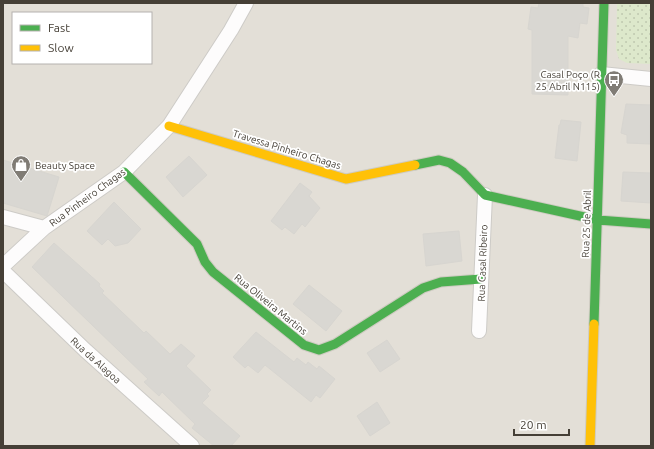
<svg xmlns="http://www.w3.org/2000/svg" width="654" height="449" viewBox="0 0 654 449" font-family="Ubuntu,sans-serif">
<defs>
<pattern id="grass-dots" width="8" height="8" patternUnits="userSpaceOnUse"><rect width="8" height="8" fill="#dde8cb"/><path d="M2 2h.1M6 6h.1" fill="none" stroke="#bfc8af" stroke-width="1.8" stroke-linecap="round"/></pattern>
</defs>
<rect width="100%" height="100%" fill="#efeeea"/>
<path fill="#e3dfd7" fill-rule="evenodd" d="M 3,3 L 651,3 L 651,446 L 3,446 ZM 13,13 L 151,13 L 151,63 L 13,63 Z"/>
<path fill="url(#grass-dots)" d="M 617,3 L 651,3 L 651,64 L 627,63 L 619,59 L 616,50 Z"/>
<path fill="#d9d7d2" stroke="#d7d5d0" d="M 539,3 L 583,3 L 583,7 L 589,8 L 587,24 L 580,23 L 578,38 L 568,36 L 568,95 L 532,94 L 532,30 L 528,29 L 531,7 L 538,8 Z
M 626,104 L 651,105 L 650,144 L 627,143 L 627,135 L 621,133 Z
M 561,120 L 581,122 L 577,161 L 555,158 L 559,125 L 560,125 Z
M 189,156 L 207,175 L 183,197 L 166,177 Z
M 3,160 L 59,177 L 47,216 L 3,203 Z
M 623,172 L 651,173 L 651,203 L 621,201 Z
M 300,183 L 312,192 L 309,196 L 320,208 L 305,227 L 302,224 L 294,234 L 285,227 L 282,230 L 271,221 Z
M 114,202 L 141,229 L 128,243 L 115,246 L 108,239 L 102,245 L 87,231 Z
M 459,231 L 462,261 L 426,266 L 423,234 Z
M 54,243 L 100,284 L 99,286 L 104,291 L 102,293 L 143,332 L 144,333 L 146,331 L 170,354 L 181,344 L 195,356 L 186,366 L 211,390 L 207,394 L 209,396 L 202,403 L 240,436 L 231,446 L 214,446 L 192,428 L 195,424 L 162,392 L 159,396 L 144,382 L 148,379 L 32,267 Z
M 309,285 L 342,311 L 326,331 L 293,304 Z
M 256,332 L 294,362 L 297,358 L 306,365 L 308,362 L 317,369 L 319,366 L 335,379 L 320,398 L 316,395 L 311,402 L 265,365 L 258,373 L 248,365 L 245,368 L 233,357 Z
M 387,340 L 400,359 L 380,372 L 367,353 Z
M 377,402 L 390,423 L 370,436 L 357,416 Z"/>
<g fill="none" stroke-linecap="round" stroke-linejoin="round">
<defs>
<path id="street" d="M 601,74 L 651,79
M 3,217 L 44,228
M 3,266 L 44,228 L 124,172 L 169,126 L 231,30 L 246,3
M 3,271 L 85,350 L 192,446
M 479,331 L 485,195"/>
<path id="fast" d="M 415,165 L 439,160 L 450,163 L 463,172 L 485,195 L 598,220 L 651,224
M 124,172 L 197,244 L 205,262 L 213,272 L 304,345 L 319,350 L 335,344 L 423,288 L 441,282 L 481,279
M 594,324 L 604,3"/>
<path id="slow" d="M 169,126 L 346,179 L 415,165
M 590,446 L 594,324"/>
</defs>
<use href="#street" stroke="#cdcbc7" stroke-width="16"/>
<use href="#fast" stroke="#cecbc1" stroke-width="11"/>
<use href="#slow" stroke="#cecbc1" stroke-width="11"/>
<use href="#street" stroke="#fdfcfc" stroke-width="14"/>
<use href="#fast" stroke="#4caf50" stroke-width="9"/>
<use href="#slow" stroke="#ffc107" stroke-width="9"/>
</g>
<defs>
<symbol id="bus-pin" viewBox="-11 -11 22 30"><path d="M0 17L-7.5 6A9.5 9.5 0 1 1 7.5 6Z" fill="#807c75" stroke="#fff"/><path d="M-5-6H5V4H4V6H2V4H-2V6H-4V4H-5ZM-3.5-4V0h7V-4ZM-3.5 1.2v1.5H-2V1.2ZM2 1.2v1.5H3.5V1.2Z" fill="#fff"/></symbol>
<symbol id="shop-pin" viewBox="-11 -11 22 30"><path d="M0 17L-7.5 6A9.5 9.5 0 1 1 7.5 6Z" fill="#807c75" stroke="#fff"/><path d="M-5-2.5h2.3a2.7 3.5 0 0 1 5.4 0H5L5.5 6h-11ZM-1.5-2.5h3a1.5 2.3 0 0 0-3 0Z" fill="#fff"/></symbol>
</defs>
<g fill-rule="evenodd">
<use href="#bus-pin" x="603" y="69" width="22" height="30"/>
<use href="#shop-pin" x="10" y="154" width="22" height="30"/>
</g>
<g text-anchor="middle" stroke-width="3.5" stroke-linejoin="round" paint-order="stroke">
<g font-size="10" fill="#453f36" stroke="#fff" text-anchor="end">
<text x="600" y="78">Casal Poço (R<tspan x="600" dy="12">25 Abril N115)</tspan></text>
<text x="35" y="169" text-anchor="start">Beauty Space</text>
</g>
<g font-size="10" fill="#453f36" stroke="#fff">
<text transform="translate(287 149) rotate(17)" y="4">Travessa Pinheiro Chagas</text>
<text transform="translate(87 197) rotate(-36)" y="4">Rua Pinheiro Chagas</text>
<text transform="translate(586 224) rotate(-88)" y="4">Rua 25 de Abril</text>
<text transform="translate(482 263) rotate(-88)" y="4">Rua Casal Ribeiro</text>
<text transform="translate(271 304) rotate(39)" y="4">Rua Oliveira Martins</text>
<text transform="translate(96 360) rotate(42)" y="4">Rua da Alagoa</text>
</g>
</g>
<rect width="654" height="449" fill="none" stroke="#453f36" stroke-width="8"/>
<rect x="12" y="12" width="140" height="52" fill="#ffffff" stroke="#b5b2af"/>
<rect x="20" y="25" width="20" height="6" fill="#4caf50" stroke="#b5b2af"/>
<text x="48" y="32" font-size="12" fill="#453f36">Fast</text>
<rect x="20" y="45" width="20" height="6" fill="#ffc107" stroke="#b5b2af"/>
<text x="48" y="52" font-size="12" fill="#453f36">Slow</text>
<path d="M514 429v6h55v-6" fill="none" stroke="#453f36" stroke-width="2"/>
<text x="520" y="429" font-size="12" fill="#453f36" stroke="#ffffff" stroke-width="3" paint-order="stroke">20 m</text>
</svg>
